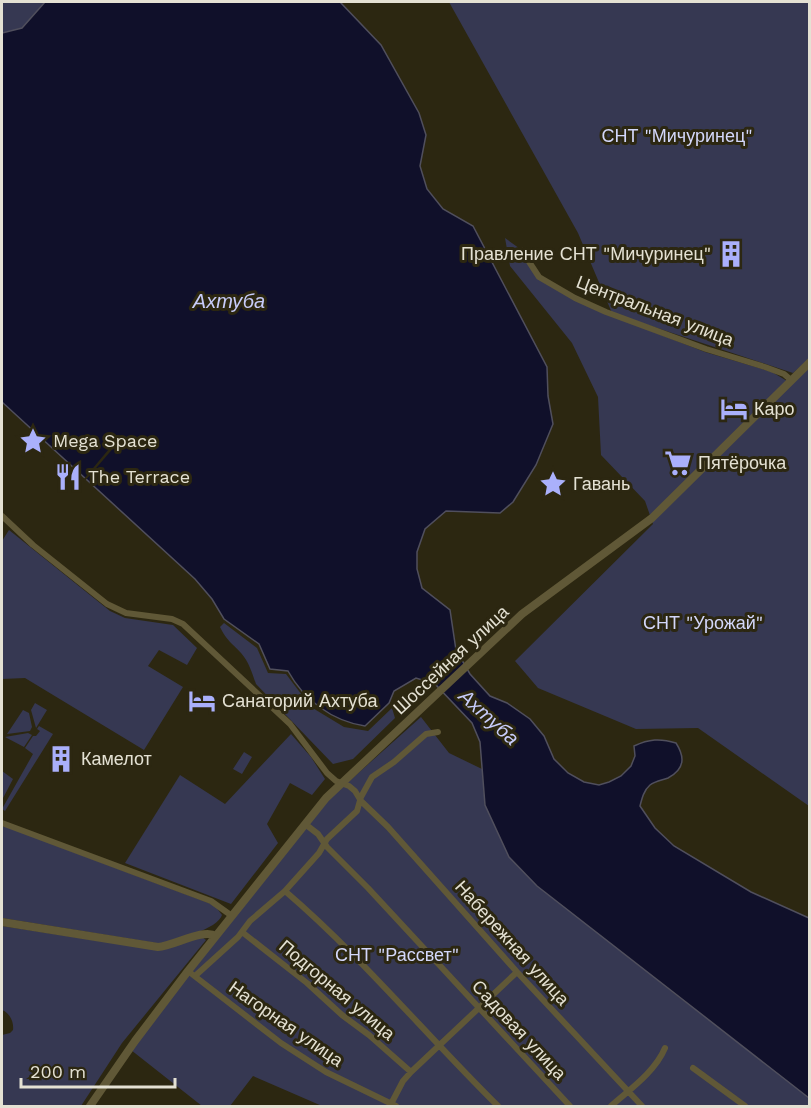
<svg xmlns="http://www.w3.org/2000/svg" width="811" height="1108" viewBox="0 0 811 1108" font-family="'Work Sans',sans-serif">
<rect width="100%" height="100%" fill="#2c2711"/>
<path fill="#363852" d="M 2,2 L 45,2 L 22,28 L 2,33 Z
M 449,2 L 809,2 L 810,358 L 793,373 L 612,313 L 578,233 Z
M 505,238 L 523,251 L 539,277 L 610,315 L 705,352 L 772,372 L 792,384 L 809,368 L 809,806 L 698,728 L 636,729 L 538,688 L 515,661 L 653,524 L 645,501 L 601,455 L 598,397 L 572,343 L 510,266 Z
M 9,530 L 110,611 L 125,618 L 173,625 L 197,648 L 187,665 L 159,650 L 148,666 L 183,687 L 144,750 L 25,678 L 2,679 L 2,541 Z
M 224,623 L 257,648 L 268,673 L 286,674 L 311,707 L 344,727 L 368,731 L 392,708 L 395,718 L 353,759 L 333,764 L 256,684 C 252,673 249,662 241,653 C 231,642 227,641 220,627 Z
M 35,703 L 47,710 L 36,728 L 31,710 Z
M 23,710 L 29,713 L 32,727 L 30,731 L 7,734 Z
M 421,717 L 449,753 L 482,769 L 485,805 L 527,875 L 676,995 L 809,1096 L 809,1106 L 322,1106 L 253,1076 L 230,1106 L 202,1106 L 131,1050 L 193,968 L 327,801 Z
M 39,726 L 53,734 L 5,811 L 2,809 L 33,754 L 25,748 L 33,736 L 36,736 L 40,731 L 37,729 Z
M 28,733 L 32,735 L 24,747 L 5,737 Z
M 291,734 L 311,757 L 325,779 L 312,795 L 290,783 L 267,824 L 278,843 L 231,904 L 125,863 L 180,775 L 225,804 Z
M 244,752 L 252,757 L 242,774 L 233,769 Z
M 2,771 L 13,779 L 2,800 Z
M 4,826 L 209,903 L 216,907 L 222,915 C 218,929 176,940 162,944 L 2,918 L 2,828 Z
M 2,926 L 158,950 L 202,937 L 206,940 L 122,1043 L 81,1106 L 2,1106 L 2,1035 L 10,1033 L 13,1030 C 14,1022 10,1013 2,1010 Z"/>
<path fill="#10102a" stroke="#504f5d" stroke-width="1.5" d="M 45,2 L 340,2 L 381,45 L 419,113 L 426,135 L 420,166 L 427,189 L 443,209 L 473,226 L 547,367 L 548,396 L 553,424 L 536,465 L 513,502 L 500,513 L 446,511 L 425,529 L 417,552 L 417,569 L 422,588 L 450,610 L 456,650 L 470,674 L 490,696 L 507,703 L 530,719 L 544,736 L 554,759 L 568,773 L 584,782 L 599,785 L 609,782 L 621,776 L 631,766 L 635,756 L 634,746 C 649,739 660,738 676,743 C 685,757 685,769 668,778 C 663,780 655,781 650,785 C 644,790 642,798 640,806 L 655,828 L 674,846 L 751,892 L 809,918 L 809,1098 L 537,886 L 509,857 L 485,805 L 480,742 L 472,723 L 435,684 L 416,678 L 394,691 L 389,703 L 365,726 C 332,721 304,700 288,671 L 270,669 L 259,644 L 224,619 L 212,599 L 195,579 L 2,402 L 2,33 L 22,28 Z"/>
<path fill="#2c2711" d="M 115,437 L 122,443 L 119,447 L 116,445 L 84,482 L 83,480 L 114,443 L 112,441 Z"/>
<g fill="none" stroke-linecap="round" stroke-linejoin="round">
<path stroke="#605837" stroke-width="6" d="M 522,251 L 539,277 L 575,298 L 606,312 L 706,349 L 765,367 L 784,374 L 791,380
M 2,516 L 33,545 L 107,604 L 126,613 L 172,619 L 183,624 L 290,724 L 327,773 L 336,781 L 349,786 L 355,791 L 361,801 L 388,827 L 517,972 L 642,1106
M 2,823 L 211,901 L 232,916
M 305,824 L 318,834 L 327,847 L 368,888 L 570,1106
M 285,891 C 362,957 426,1035 498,1106
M 242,932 L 307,983 L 342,1015 L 369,1035 L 411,1072
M 188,971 L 281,1043 L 326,1072 L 396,1106
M 195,976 L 238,937 L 250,921 L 285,891 L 319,853 L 327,839 L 357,811 L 361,797 L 372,777 L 394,762 L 426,734 L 438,732
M 693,1068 L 745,1106
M 391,1104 L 403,1081 L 411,1072 L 517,972
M 611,1106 C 629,1090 655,1072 665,1048"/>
<path stroke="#605837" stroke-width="8" d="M 2,922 L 158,947 C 174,946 203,928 216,936
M 90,1106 L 135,1041 L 188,971 L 326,798 L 522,614 L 652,518 L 810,362"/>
</g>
<defs>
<symbol id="building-bare" viewBox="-9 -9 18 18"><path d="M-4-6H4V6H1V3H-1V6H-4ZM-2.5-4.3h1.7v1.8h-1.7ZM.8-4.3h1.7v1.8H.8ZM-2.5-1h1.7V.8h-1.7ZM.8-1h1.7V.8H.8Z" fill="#aab0fb" stroke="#2c2711" stroke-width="2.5" paint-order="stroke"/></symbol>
<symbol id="hotel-bare" viewBox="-9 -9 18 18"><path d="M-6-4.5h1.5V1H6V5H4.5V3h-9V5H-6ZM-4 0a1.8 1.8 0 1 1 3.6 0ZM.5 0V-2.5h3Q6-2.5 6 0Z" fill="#aab0fb" stroke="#2c2711" stroke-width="2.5" paint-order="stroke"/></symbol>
<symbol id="sight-bare" viewBox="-9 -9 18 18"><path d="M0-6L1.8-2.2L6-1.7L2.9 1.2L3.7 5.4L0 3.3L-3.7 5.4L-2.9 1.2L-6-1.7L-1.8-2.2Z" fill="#aab0fb" stroke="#2c2711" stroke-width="2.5" paint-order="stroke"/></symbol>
<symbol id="supermarket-bare" viewBox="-9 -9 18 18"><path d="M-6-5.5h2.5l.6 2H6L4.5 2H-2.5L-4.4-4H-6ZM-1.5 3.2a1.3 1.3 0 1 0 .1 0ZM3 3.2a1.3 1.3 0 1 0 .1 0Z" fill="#aab0fb" stroke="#2c2711" stroke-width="2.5" paint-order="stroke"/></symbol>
<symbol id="restaurant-bare" viewBox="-9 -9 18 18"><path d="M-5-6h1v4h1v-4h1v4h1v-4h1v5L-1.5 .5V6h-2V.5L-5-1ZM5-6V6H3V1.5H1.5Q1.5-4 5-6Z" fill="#aab0fb" stroke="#2c2711" stroke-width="2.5" paint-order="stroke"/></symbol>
</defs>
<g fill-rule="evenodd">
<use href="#building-bare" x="712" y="235" width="38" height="38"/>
<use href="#hotel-bare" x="715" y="390" width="38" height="38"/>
<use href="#sight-bare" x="14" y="422" width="38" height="38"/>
<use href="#supermarket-bare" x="659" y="444" width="38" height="38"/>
<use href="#restaurant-bare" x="49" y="458" width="38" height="38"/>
<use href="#sight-bare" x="534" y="465" width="38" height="38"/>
<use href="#hotel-bare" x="183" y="682" width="38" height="38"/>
<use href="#building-bare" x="42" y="740" width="38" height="38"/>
</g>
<g text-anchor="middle" stroke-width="6" stroke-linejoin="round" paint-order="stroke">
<g font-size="18" fill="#d3d7fa" stroke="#2c2711">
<text x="677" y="142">СНТ "Мичуринец"</text>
<text x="703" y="629">СНТ "Урожай"</text>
<text x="397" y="961">СНТ "Рассвет"</text>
</g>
<g font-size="18" fill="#e4e1d3" stroke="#2c2711" text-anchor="start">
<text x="711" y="260" text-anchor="end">Правление СНТ "Мичуринец"</text>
<text x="754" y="415">Каро</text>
<text x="53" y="447">Mega Space</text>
<text x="698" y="469">Пятёрочка</text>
<text x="88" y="483">The Terrace</text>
<text x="573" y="490">Гавань</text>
<text x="222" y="707">Санаторий Ахтуба</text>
<text x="81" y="765">Камелот</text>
</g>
<g font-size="18" fill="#e4e1d3" stroke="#2c2711">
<text transform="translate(655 311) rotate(21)" y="6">Центральная улица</text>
<text transform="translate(451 660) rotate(-43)" y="6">Шоссейная улица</text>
<text transform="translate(512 943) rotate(48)" y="6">Набережная улица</text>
<text transform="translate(337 990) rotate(40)" y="6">Подгорная улица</text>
<text transform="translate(286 1024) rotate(35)" y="6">Нагорная улица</text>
<text transform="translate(519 1030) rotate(47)" y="6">Садовая улица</text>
</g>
<g font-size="20" font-style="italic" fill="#c7ccfa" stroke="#2c2711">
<text x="229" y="308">Ахтуба</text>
<text transform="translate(489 717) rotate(42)" y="7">Ахтуба</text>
</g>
</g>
<rect width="811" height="1108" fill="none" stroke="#e4e1d3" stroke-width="6"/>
<path d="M21 1078v9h154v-9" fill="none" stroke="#e4e1d3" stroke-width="3"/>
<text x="30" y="1078" font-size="18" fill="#e4e1d3" stroke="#2c2711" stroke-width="4.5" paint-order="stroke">200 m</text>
</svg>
